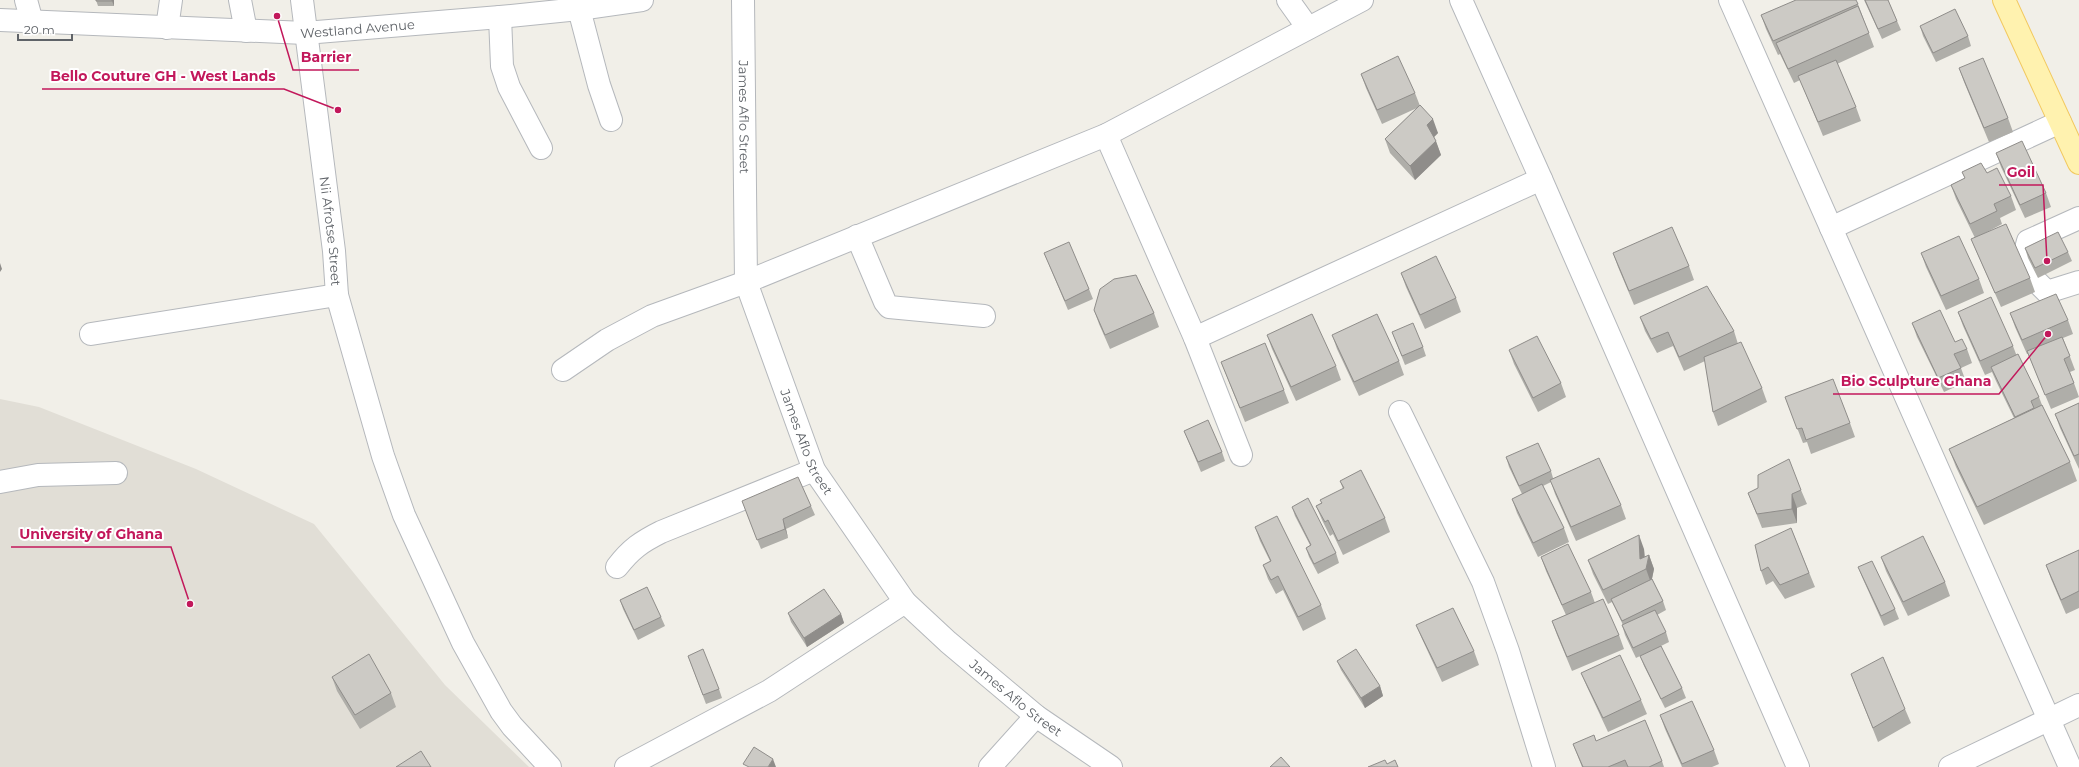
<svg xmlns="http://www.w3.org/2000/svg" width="2079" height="767" viewBox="0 0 2079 767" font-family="Montserrat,sans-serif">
<rect width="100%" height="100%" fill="#f1efe8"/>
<path fill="#e1ded6" d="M 0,399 L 39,407 L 196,469 L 314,524 L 445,685 L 529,767 L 0,767 Z"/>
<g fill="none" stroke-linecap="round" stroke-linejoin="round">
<defs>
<g id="minor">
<path d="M 26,0 L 32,22"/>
<path d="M 240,0 L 246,31"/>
<path id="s1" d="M 302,0 L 334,251 L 337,295 L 383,456 L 404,515 L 463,643 L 501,711 L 512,726 L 550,767"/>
<path id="s2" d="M 743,0 L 746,282 L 814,470 L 905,602 L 948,642 L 1036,716 L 1111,767"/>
<path d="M 1288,0 L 1308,28"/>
<path d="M 1461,0 L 1541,179 L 1798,767"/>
<path d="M 1730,0 L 2070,767"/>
<path d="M 579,9 L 599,85 L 611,120"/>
<path d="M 500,17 L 502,66 L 509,87 L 541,148"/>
<path id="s3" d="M 0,20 L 305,33 L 500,17 L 579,9 L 642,0"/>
<path d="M 167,28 L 171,0"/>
<path d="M 1106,135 L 1195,338 L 1241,455"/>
<path d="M 2079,218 L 2028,241 L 2024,256 L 2035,280 L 2047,292 L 2079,282"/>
<path d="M 1831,228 L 2060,122"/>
<path d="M 857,236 L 885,302 L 889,307 L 984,316"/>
<path d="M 91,334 L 337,295"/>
<path d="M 1195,338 L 1541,179"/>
<path d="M 563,370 L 607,340 L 652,316 L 746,282 L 1106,135 L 1362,0"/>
<path d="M 1400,412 L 1483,582 L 1508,651 L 1544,767"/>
<path d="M 0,482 L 38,475 L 116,473"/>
<path d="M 617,567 C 631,549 641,542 661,532 L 814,470"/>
<path d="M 626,767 L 769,691 L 905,602"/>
<path d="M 990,767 L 1036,716"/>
<path d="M 1950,767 L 2079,705"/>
</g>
<path id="major" d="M 2004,0 L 2079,163"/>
</defs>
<use href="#minor" stroke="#b5b8bc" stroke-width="24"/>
<use href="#major" stroke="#f2c960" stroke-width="24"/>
<use href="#minor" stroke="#fff" stroke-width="22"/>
<use href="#major" stroke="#fff2af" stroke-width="22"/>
</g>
<path fill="#afaea9" d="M 96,0 L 114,0 L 114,6 L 98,6 Z
M 1864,0 L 1888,0 L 1901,30 L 1882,39 Z
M 1858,4 L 1874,47 L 1837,64 L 1856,107 L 1861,121 L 1823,136 L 1800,80 L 1794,83 L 1780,54 L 1778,55 L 1766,29 L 1761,15 Z
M 1920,26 L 1968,36 L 1971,46 L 1936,62 L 1923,36 Z
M 1959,68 L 2008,118 L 2013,132 L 1989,142 L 1964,82 Z
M 1361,74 L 1415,93 L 1420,106 L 1438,133 L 1434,137 L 1441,155 L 1415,180 L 1390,153 L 1385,139 L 1417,108 L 1382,124 L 1366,88 Z
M 1996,153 L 2046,193 L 2051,207 L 2025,218 L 2001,167 Z
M 1962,172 L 1987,173 L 2011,196 L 2016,210 L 2000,218 L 2002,224 L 1978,237 L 2030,278 L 2035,292 L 2001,307 L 1977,253 L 1971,239 L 1975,238 L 1956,199 L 1951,185 L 1965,178 Z
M 2025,248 L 2068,252 L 2072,261 L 2038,278 L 2028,258 Z
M 1044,253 L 1089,289 L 1093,299 L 1068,310 Z
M 1613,253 L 1689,266 L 1694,280 L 1634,305 L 1618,267 Z
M 1921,253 L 1979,279 L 1984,293 L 1946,310 L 1926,267 Z
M 1401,273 L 1456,298 L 1461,312 L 1425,329 L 1406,287 Z
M 1094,310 L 1154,313 L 1159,327 L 1110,349 L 1099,324 Z
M 1958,312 L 2013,346 L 2016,354 L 2039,397 L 2042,405 L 2070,462 L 2077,481 L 1984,525 L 1956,467 L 1949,449 L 2014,418 L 1996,381 L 1992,372 L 1985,375 L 1963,326 Z
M 2010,313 L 2068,320 L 2073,334 L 2063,338 L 2075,370 L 2070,372 L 2079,397 L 2051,409 L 2028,354 L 2027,354 L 2015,327 Z
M 1640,317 L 1734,331 L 1738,344 L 1762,388 L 1767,402 L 1718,426 L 1713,412 L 1705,361 L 1684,371 L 1673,346 L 1657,353 L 1645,331 Z
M 1912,323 L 1955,342 L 1967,349 L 1972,363 L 1961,368 L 1966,382 L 1944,392 L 1917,337 Z
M 1392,332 L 1423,347 L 1426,356 L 1405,365 Z
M 1267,335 L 1336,366 L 1341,380 L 1296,401 L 1272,349 Z
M 1332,335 L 1399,361 L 1404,375 L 1359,396 L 1337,349 Z
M 1509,350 L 1561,383 L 1566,397 L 1538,412 L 1514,364 Z
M 1221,362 L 1284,390 L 1289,403 L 1245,422 Z
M 1785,397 L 1850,423 L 1855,437 L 1811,454 L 1807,442 L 1803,443 Z
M 2079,403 L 2079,469 L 2060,428 L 2055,414 Z
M 1184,431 L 1222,452 L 1225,461 L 1201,472 Z
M 1506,457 L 1551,471 L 1553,478 L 1621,505 L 1626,519 L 1576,541 L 1555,494 L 1551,482 L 1543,486 L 1564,528 L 1569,542 L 1538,557 L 1517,513 L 1512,499 L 1522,494 L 1509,467 Z
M 1340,481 L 1385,518 L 1390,532 L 1343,555 L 1333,534 L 1330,536 L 1322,520 L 1316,506 L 1343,489 Z
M 1801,490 L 1807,504 L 1797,508 L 1797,523 L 1762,528 L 1748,493 Z
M 742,501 L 811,506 L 815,515 L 786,529 L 788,538 L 761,549 Z
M 1292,507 L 1336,553 L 1339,563 L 1318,574 L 1309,557 L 1306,548 L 1310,545 L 1295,516 Z
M 1255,527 L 1321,605 L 1326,619 L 1303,631 L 1283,590 L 1276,594 L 1268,579 L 1263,565 L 1270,561 L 1260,541 Z
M 1791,528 L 1815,587 L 1785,599 L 1773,581 L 1766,585 L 1761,571 Z
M 1644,549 L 1645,557 L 1649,555 L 1654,569 L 1652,579 L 1663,601 L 1666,610 L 1657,615 L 1666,632 L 1669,642 L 1661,646 L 1682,688 L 1686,698 L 1665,708 L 1644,666 L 1640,656 L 1660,646 L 1636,658 L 1625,635 L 1622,625 L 1623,625 L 1615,608 L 1612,602 L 1608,604 L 1593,574 L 1588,560 Z
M 2079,550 L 2079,608 L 2066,614 L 2051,579 L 2046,565 Z
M 1541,557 L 1591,592 L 1595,603 L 1619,635 L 1624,649 L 1572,671 L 1557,635 L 1552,621 L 1566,615 L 1546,571 Z
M 1881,557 L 1945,582 L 1950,596 L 1908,616 L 1886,571 Z
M 1858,567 L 1895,609 L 1899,619 L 1884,626 L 1862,577 Z
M 620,600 L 661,617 L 665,626 L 638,640 L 623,609 Z
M 788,613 L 841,614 L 844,623 L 807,647 L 791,622 Z
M 1416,625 L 1474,651 L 1479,665 L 1442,682 L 1422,639 Z
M 688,656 L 719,689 L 722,698 L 706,704 Z
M 1337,661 L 1380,686 L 1383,696 L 1365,708 L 1341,670 Z
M 1581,673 L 1641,700 L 1647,714 L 1608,732 L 1587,687 Z
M 1851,674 L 1905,709 L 1911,723 L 1878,742 Z
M 332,677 L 391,693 L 396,707 L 360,729 L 337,691 Z
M 1660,715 L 1714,750 L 1719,764 L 1712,767 L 1682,767 L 1665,729 Z
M 1596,741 L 1662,761 L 1664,767 L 1582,767 L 1573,744 Z"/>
<path fill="#8f8d8a" d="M 112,0 L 114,0 L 114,6 L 112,1 Z
M 1433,119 L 1438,133 L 1432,139 L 1427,125 Z
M 1436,141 L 1441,155 L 1415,180 L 1410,166 Z
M 0,263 L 2,269 L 0,272 Z
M 1792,494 L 1797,508 L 1797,523 L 1792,509 Z
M 783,519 L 786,529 L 788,538 L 785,529 Z
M 1639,535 L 1644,549 L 1645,569 L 1640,559 Z
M 1649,555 L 1654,569 L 1651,583 L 1646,569 Z
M 841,614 L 844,623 L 807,647 L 804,638 Z
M 1380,686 L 1383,696 L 1365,708 L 1361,698 Z
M 773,759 L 776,767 L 768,767 Z"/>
<path fill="#cccac5" stroke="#8f8d8a" d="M 96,0 L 112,0 L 112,1 L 96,1 Z
M 1796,0 L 1856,0 L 1858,4 L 1773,41 L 1761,15 Z
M 1865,0 L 1888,0 L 1897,21 L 1878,29 Z
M 1858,6 L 1869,33 L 1788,69 L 1776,43 Z
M 1955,9 L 1968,36 L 1933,53 L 1920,26 Z
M 1398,56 L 1415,93 L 1377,110 L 1361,74 Z
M 1983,58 L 2008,118 L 1984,128 L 1959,68 Z
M 1836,60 L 1856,107 L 1818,122 L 1798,76 Z
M 1420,105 L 1433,119 L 1427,125 L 1436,141 L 1410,166 L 1385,139 Z
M 2022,141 L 2046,193 L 2020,205 L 1996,153 Z
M 1981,163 L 1987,173 L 1997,168 L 2011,196 L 1994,204 L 1997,211 L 1970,224 L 1951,185 L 1965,178 L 1962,172 Z
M 2006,224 L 2030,278 L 1995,293 L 1971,239 Z
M 1672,227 L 1689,266 L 1629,291 L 1613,253 Z
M 2058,232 L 2068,252 L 2035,268 L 2025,248 Z
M 1959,236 L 1979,279 L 1941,296 L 1921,253 Z
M 1069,242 L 1089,289 L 1065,301 L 1044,253 Z
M 1436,256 L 1456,298 L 1420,315 L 1401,273 Z
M 1136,275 L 1154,313 L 1105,335 L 1094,310 L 1100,289 L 1114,279 Z
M 1707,286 L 1734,331 L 1679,357 L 1668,332 L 1651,339 L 1640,317 Z
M 2056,294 L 2068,320 L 2022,340 L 2010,313 Z
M 1991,297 L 2013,346 L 1980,361 L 1958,312 Z
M 1940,310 L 1955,342 L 1962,339 L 1967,349 L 1954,354 L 1961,368 L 1938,378 L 1912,323 Z
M 1312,314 L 1336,366 L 1291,387 L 1267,335 Z
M 1377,314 L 1399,361 L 1354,382 L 1332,335 Z
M 1413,323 L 1423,347 L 1402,356 L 1392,332 Z
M 1537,336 L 1561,383 L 1533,398 L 1509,350 Z
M 2062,337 L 2070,356 L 2064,359 L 2074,383 L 2045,395 L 2027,351 Z
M 1741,342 L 1762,388 L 1713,412 L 1704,357 Z
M 1265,343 L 1284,390 L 1240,408 L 1221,362 Z
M 2018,354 L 2039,397 L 2031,401 L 2034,408 L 2015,417 L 1991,367 Z
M 1833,379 L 1850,423 L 1806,440 L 1802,428 L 1797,429 L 1785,397 Z
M 2079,403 L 2079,454 L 2074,456 L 2055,414 Z
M 2042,405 L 2070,462 L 1977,507 L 1949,449 Z
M 1208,420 L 1222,452 L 1198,462 L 1184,431 Z
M 1538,443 L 1551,471 L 1519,486 L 1506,457 Z
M 1599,458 L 1621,505 L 1571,527 L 1550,480 Z
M 1789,459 L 1801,490 L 1792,494 L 1792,509 L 1757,514 L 1748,493 L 1758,488 L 1758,475 Z
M 1361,470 L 1385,518 L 1338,541 L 1328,520 L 1325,522 L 1316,506 L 1322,503 L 1320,500 L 1344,488 L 1340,481 Z
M 798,477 L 811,506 L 783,519 L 785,529 L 757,540 L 742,501 Z
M 1542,484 L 1564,528 L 1533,543 L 1512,499 Z
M 1308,498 L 1336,553 L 1314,564 L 1306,548 L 1311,545 L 1292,507 Z
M 1277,516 L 1321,605 L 1298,617 L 1278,576 L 1271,580 L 1263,565 L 1271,561 L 1255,527 Z
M 1791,528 L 1809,573 L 1780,585 L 1768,567 L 1761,571 L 1755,545 Z
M 1639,535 L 1640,559 L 1649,555 L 1646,569 L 1603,590 L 1588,560 Z
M 1923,536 L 1945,582 L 1903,602 L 1881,557 Z
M 1568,544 L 1591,592 L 1562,605 L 1541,557 Z
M 2079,550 L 2079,591 L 2061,600 L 2046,565 Z
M 1872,561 L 1895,609 L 1881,616 L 1858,567 Z
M 1652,579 L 1663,601 L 1622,621 L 1611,599 Z
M 647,587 L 661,617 L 634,630 L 620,600 Z
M 824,589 L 841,614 L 804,638 L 788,613 Z
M 1603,599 L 1619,635 L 1567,657 L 1552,621 Z
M 1453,608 L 1474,651 L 1437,668 L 1416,625 Z
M 1655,610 L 1666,632 L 1633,648 L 1622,625 Z
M 1661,646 L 1682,688 L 1661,699 L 1640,656 Z
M 703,649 L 719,689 L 703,695 L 688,656 Z
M 1356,649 L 1380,686 L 1361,698 L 1337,661 Z
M 369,654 L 391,693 L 355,715 L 332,677 Z
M 1620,655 L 1641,700 L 1603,718 L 1581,673 Z
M 1883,657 L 1905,709 L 1873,728 L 1851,674 Z
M 1692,701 L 1714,750 L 1682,764 L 1660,715 Z
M 1645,720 L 1662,761 L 1649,767 L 1628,767 L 1625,760 L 1608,767 L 1583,767 L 1573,744 L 1594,735 L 1596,741 Z
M 754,747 L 773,759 L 768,767 L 749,767 L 743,764 Z
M 421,751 L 431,767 L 396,767 Z
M 1281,757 L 1290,767 L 1270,767 Z
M 1385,760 L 1387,764 L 1395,760 L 1398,767 L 1368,767 Z"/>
<g text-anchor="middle" stroke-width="4" stroke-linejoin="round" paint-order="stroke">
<g font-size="13" fill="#5f6368" stroke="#fff">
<text dy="5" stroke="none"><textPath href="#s3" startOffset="358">Westland Avenue</textPath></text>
<text dy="5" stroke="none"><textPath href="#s2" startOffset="117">James Aflo Street</textPath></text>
<text dy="5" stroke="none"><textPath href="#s1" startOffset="233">Nii Afrotse Street</textPath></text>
<text dy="5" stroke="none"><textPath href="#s2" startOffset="453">James Aflo Street</textPath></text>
<text dy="5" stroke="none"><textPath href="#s2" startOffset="789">James Aflo Street</textPath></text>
</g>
</g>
<path fill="none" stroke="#c2185b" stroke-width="1.5" d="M277 16L293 70H359M338 110L284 89H42M2047 261L2043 185H1999M2048 334L1999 394H1833M190 604L171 547H11"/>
<g fill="#c2185b" stroke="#fff" stroke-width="1.5">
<circle cx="277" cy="16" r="4"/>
<circle cx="338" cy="110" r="4"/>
<circle cx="2047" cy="261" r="4"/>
<circle cx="2048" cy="334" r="4"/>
<circle cx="190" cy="604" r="4"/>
</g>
<g font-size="14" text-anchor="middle" font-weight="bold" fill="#c2185b" stroke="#fff" stroke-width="4" stroke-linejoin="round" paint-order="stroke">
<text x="326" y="62">Barrier</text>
<text x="163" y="81">Bello Couture GH - West Lands</text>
<text x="2021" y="177">Goil</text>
<text x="1916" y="386">Bio Sculpture Ghana</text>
<text x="91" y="539">University of Ghana</text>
</g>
<path d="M18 34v6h54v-6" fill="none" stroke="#5f6368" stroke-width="2"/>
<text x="24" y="34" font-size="12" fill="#5f6368" stroke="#ffffff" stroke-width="3" paint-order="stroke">20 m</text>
</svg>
